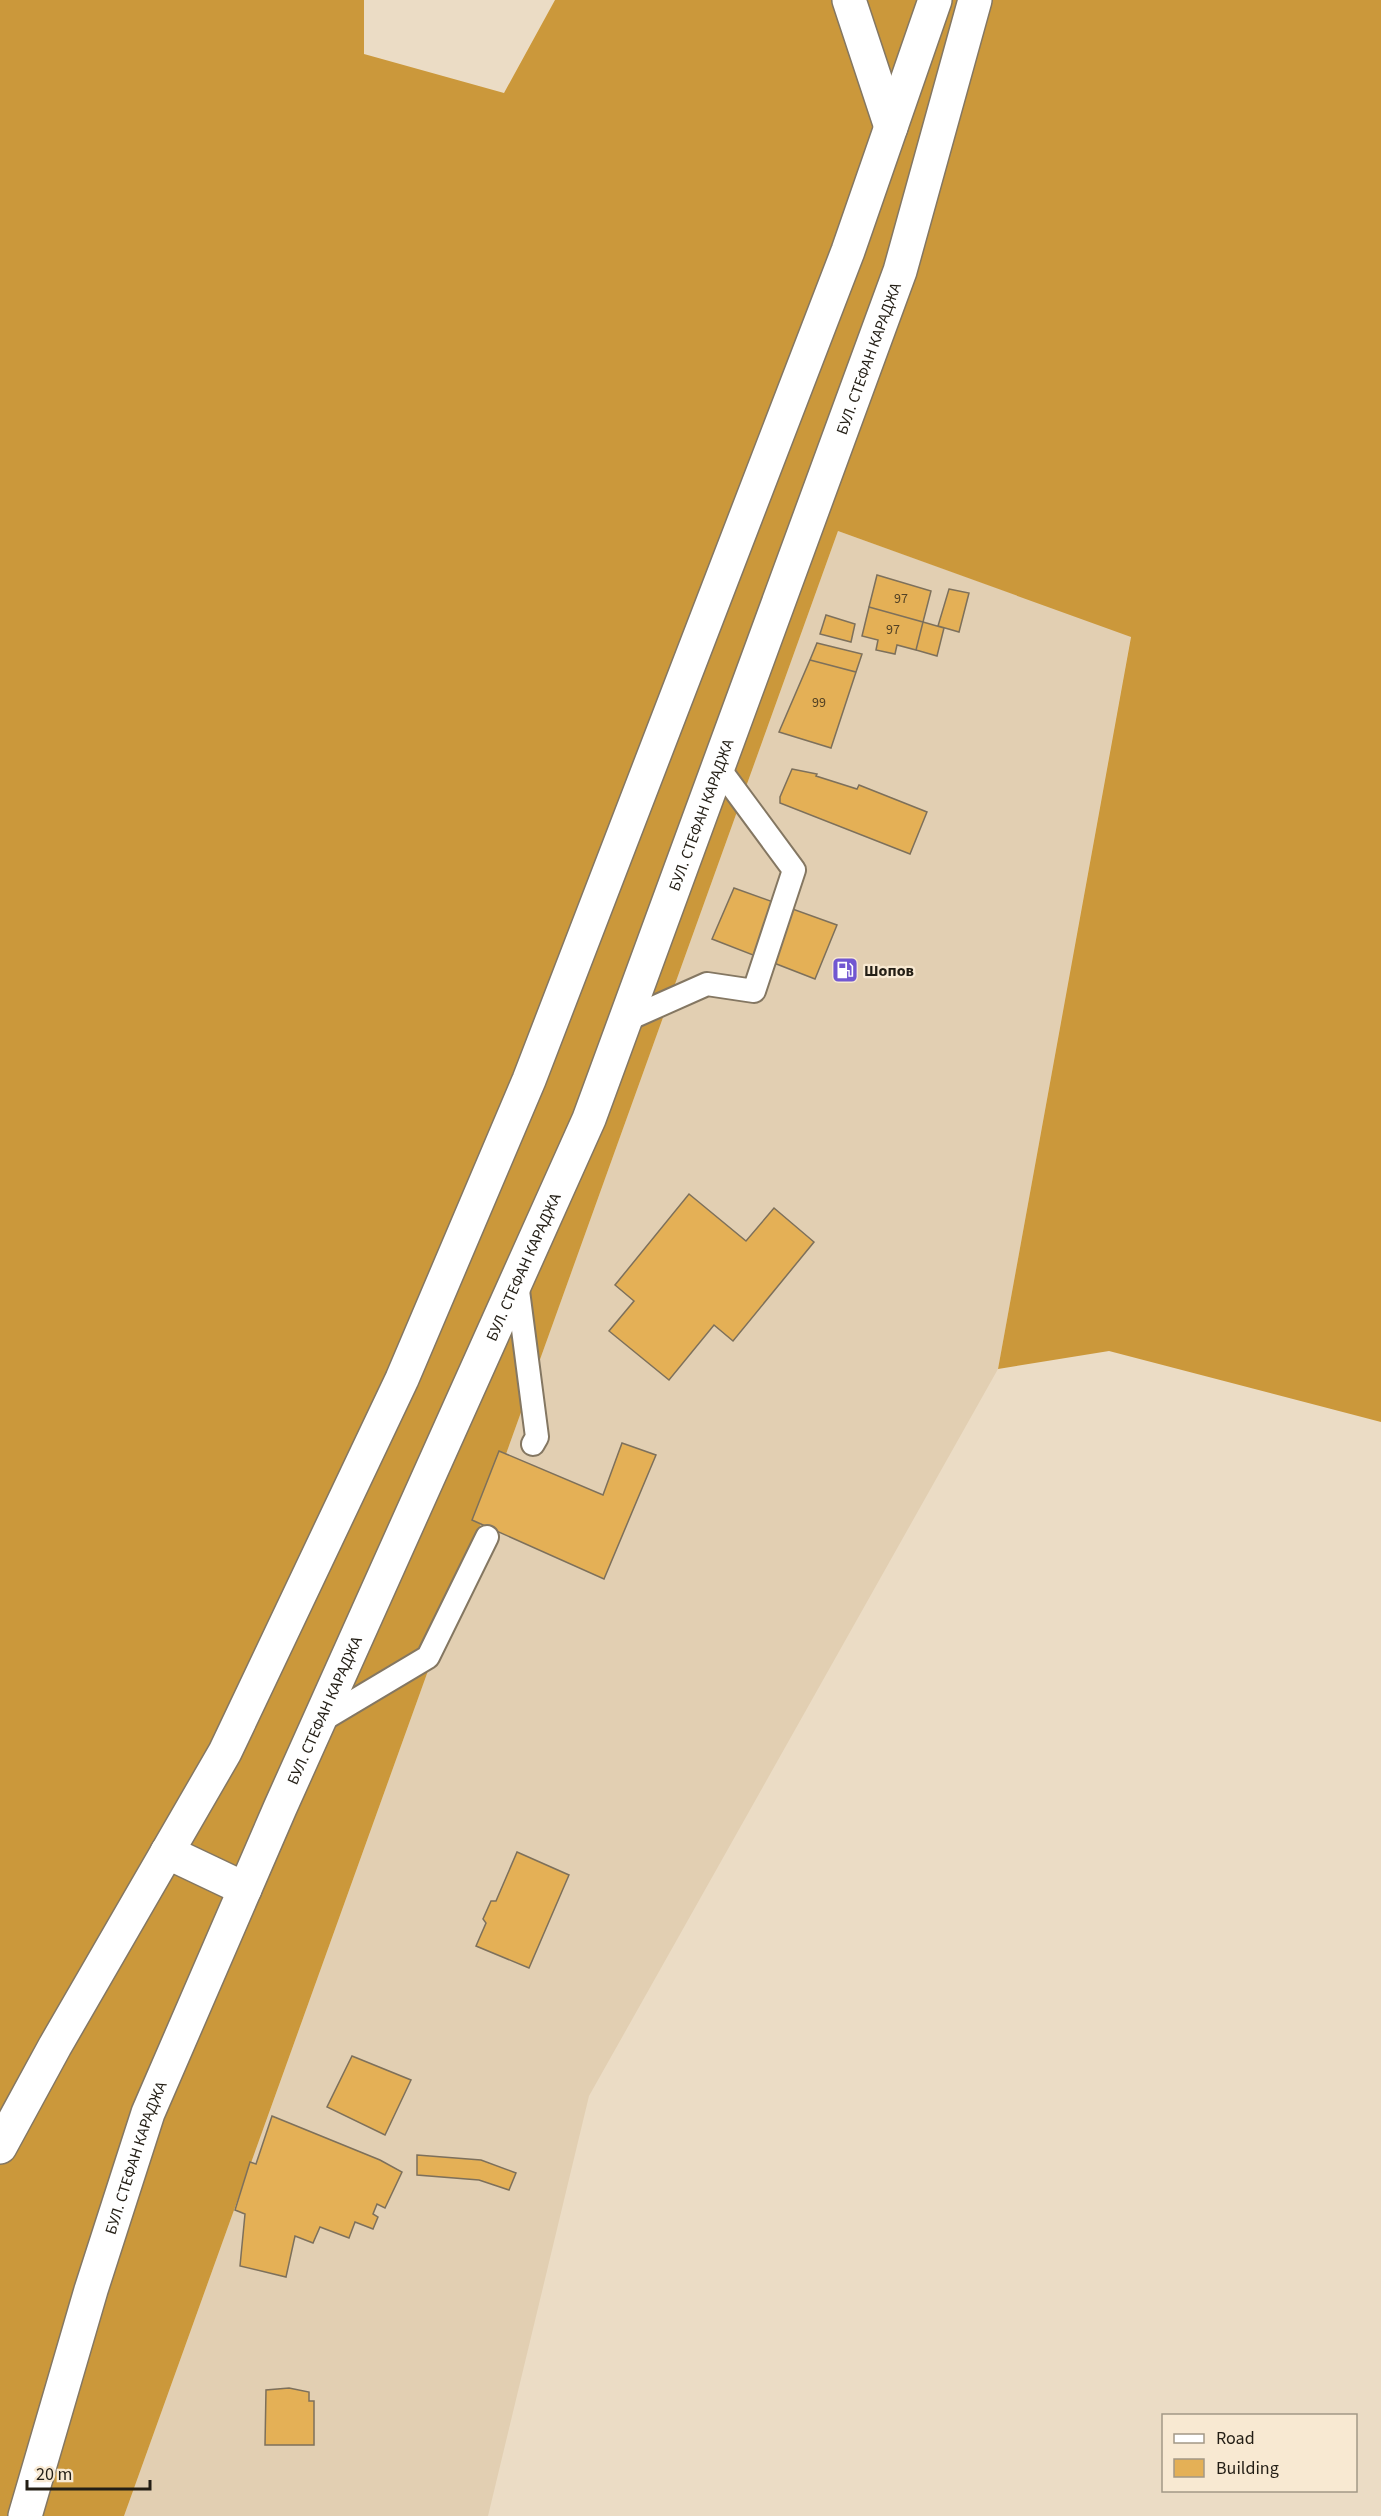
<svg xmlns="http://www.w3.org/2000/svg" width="1381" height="2516" viewBox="0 0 1381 2516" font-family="'Source Sans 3',sans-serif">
<rect width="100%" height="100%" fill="#ebdcc5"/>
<path fill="#e2cfb2" d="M 838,531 L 1131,636 L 998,1369 L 589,2096 L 488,2516 L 124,2516 Z"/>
<path fill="#cb983b" d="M 0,0 L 364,0 L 364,54 L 504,93 L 555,0 L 1381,0 L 1381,1422 L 1109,1351 L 998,1369 L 1131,637 L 838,531 L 124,2516 L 0,2516 Z"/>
<path fill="#e4b056" stroke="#7d705b" stroke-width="1.5" d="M 877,575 L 931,591 L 923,622 L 869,607 Z
M 949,589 L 969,593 L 959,632 L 938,626 Z
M 869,607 L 923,622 L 916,650 L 897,645 L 895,654 L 876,650 L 878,640 L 862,636 Z
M 826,615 L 855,624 L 851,642 L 820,634 Z
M 923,622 L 944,628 L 937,656 L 916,650 Z
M 817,643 L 862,654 L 856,672 L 810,660 Z
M 810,660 L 856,672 L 831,748 L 779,732 Z
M 792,769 L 817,774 L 816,776 L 857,789 L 859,785 L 927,812 L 910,854 L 780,803 L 780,797 Z
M 734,888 L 837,925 L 815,979 L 712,939 Z
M 689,1194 L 746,1241 L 774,1208 L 814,1242 L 733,1341 L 714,1325 L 669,1380 L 609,1331 L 634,1301 L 615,1285 Z
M 622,1443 L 656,1455 L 604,1579 L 472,1520 L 499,1451 L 603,1495 Z
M 517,1852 L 569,1875 L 529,1968 L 476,1946 L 486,1923 L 483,1919 L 491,1901 L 496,1901 Z
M 352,2056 L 411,2080 L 385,2135 L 327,2107 Z
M 272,2116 L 380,2160 L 402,2172 L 385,2208 L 377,2204 L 373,2214 L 378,2217 L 373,2229 L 355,2222 L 349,2238 L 320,2227 L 313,2243 L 295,2236 L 286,2277 L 240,2266 L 245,2214 L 235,2210 L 250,2162 L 256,2164 Z
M 417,2155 L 481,2160 L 516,2173 L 509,2190 L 479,2180 L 417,2175 Z
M 289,2388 L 309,2392 L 309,2401 L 314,2401 L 314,2445 L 265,2445 L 266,2390 Z"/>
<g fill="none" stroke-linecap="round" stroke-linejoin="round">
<defs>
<path id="lane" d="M 626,1020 L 707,984 L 754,991 L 794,870 L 718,767
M 517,1283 L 537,1437 L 533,1444
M 319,1722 L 428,1657 L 487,1537"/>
<path id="street" d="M 849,0 L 891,127"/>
<g id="secondary">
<path d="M 167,1852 L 245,1889"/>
<path d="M 0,2147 L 55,2046 L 225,1752 L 402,1379 L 529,1080 L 848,251 L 935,0"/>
<path id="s1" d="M 25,2516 L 91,2290 L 148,2113 L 280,1808 L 589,1119 L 900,271 L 975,0"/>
</g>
</defs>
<use href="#lane" stroke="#847762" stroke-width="26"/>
<use href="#street" stroke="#847762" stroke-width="36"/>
<use href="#secondary" stroke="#847762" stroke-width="36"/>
<use href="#lane" stroke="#fff" stroke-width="22"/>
<use href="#street" stroke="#fff" stroke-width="33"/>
<use href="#secondary" stroke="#fff" stroke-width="33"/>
</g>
<defs>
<symbol id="fuel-square" viewBox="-11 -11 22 22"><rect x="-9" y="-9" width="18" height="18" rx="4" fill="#7157d1" stroke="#f8e9d2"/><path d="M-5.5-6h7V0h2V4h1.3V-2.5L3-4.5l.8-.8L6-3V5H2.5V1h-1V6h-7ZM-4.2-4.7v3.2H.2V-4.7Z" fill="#fff"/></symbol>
</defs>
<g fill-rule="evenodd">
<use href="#fuel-square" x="830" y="955" width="30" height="30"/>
</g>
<g text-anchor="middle" stroke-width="4.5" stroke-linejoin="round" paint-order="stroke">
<g font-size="14" fill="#534225">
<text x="901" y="603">97</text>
<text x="893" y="634">97</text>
<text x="819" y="707">99</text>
</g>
<g font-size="16" fill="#231e15" stroke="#f8e9d2">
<text dy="6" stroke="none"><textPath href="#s1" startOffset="2319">БУЛ. СТЕФАН КАРАДЖА</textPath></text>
<text dy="6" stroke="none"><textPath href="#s1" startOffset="1833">БУЛ. СТЕФАН КАРАДЖА</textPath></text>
<text dy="6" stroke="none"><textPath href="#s1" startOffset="1347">БУЛ. СТЕФАН КАРАДЖА</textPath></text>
<text dy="6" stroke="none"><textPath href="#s1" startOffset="861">БУЛ. СТЕФАН КАРАДЖА</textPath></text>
<text dy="6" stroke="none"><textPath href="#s1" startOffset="375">БУЛ. СТЕФАН КАРАДЖА</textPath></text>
</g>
<g font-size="16" font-weight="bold" fill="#231e15" stroke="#f8e9d2" text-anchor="start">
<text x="864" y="976">Шопов</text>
</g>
</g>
<rect x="1162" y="2414" width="195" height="78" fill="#f8e9d2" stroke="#a39886" stroke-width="1.5"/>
<rect x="1174" y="2434" width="30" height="9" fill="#ffffff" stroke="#a39886" stroke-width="1.5"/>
<text x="1216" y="2444" font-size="18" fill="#231e15">Road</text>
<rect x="1174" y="2459" width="30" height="18" fill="#e4b056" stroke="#a39886" stroke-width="1.5"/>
<text x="1216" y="2474" font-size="18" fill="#231e15">Building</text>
<path d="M27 2480v9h123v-9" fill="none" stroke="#231e15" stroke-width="3"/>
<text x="36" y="2480" font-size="18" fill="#231e15" stroke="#f8e9d2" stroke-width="4.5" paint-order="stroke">20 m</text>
</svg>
